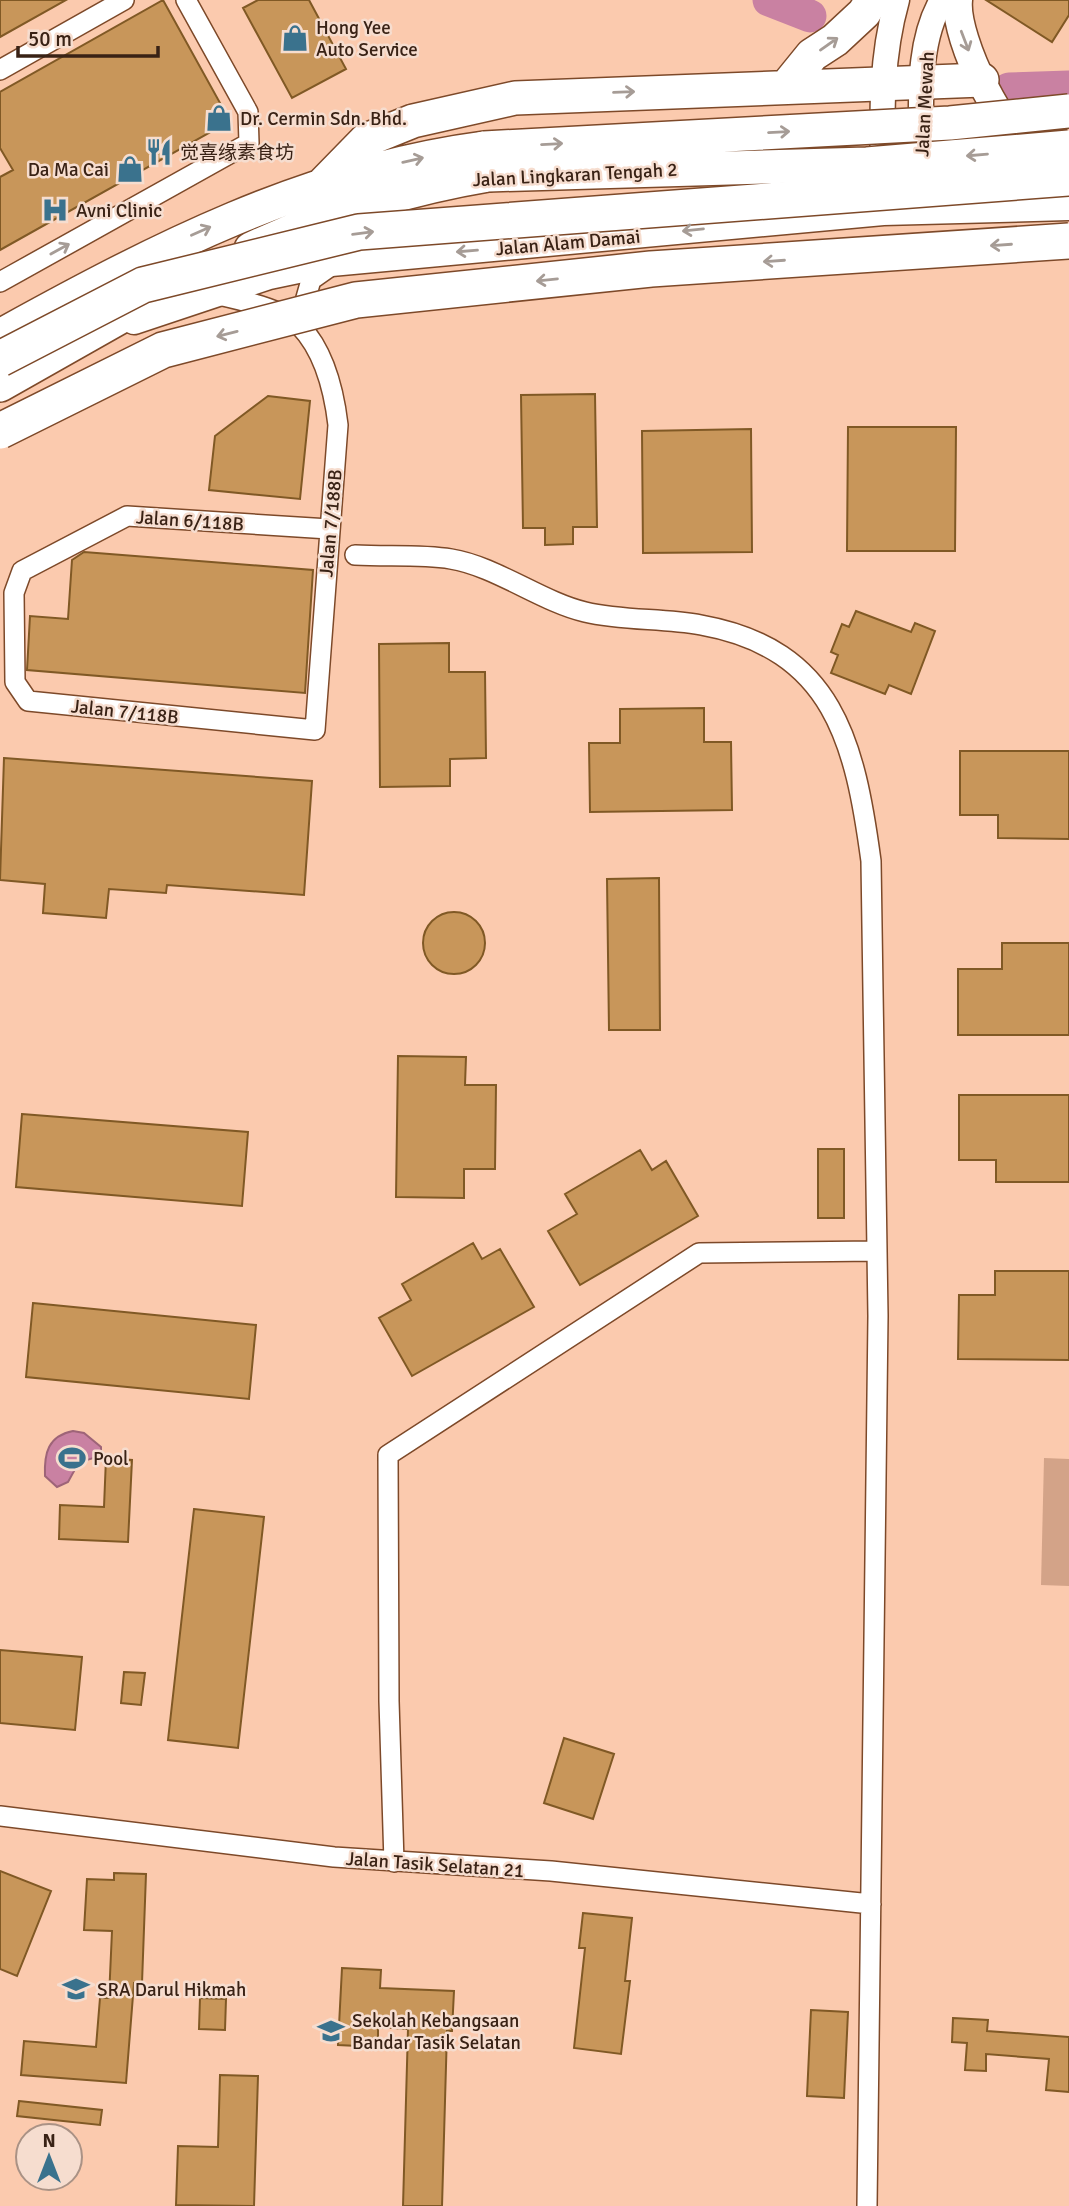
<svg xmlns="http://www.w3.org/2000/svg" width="1069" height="2206" viewBox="0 0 1069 2206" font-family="Signika,'Noto Sans SC',sans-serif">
<rect width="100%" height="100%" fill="#fbcaae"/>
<path fill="#d3a388" d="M 1044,1458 L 1069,1459 L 1069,1586 L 1041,1585 Z"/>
<path fill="#c981a2" stroke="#9e6478" stroke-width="2" d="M 73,1431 L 84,1433 L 101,1447 L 101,1456 L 79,1462 L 68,1482 L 57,1487 L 45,1476 C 44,1453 48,1436 73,1431 Z"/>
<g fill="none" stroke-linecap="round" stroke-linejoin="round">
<path stroke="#c981a2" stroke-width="33" d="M 769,0 L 810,16
M 1009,89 L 1069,87"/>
</g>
<path fill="#c8965a" stroke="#805925" stroke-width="2" d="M 0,0 L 66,0 L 0,37 Z
M 163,0 L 230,121 L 0,250 L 0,177 L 13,170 L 0,148 L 0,92 Z
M 258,0 L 309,0 L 346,69 L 292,98 L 243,8 Z
M 986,0 L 1069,0 L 1069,15 L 1052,42 Z
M 595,394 L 597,527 L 573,527 L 573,544 L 545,545 L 545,528 L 523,528 L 521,395 Z
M 268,396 L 310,401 L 300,499 L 209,490 L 215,436 Z
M 848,427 L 956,427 L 955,551 L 847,551 Z
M 751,429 L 752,552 L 643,553 L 642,431 Z
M 84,552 L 313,570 L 305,693 L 27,670 L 30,616 L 68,619 L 72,560 Z
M 856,611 L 911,632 L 915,623 L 935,631 L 911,694 L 889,685 L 885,694 L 831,673 L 838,655 L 831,652 L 842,624 L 849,627 Z
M 449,643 L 449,672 L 485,672 L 486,758 L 450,759 L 450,786 L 380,787 L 379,644 Z
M 704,708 L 704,742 L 731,742 L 732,810 L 590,812 L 589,743 L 620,743 L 620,709 Z
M 960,751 L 1069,751 L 1069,839 L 998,838 L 998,815 L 960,815 Z
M 4,758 L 312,781 L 304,895 L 167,885 L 166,893 L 109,889 L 106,918 L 43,913 L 45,884 L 0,880 Z
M 659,878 L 660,1030 L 609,1030 L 607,879 Z
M423 943a31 31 0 1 1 62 0a31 31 0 1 1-62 0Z
M 1002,943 L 1069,943 L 1069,1035 L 958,1035 L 958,969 L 1002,969 Z
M 398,1056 L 466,1057 L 465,1085 L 496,1085 L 495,1169 L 464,1169 L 464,1198 L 396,1197 Z
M 959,1095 L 1069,1095 L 1069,1182 L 996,1182 L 996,1160 L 959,1160 Z
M 22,1114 L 248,1132 L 242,1206 L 16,1187 Z
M 818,1149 L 844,1149 L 844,1218 L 818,1218 Z
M 640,1150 L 652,1170 L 666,1161 L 698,1216 L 580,1285 L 548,1231 L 577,1214 L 565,1194 Z
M 473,1243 L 482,1259 L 500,1249 L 534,1307 L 412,1376 L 379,1318 L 411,1300 L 402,1284 Z
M 995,1271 L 1069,1271 L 1069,1360 L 958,1359 L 959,1295 L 995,1295 Z
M 33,1303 L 256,1325 L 249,1399 L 26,1377 Z
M 106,1458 L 132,1460 L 128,1542 L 59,1539 L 60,1505 L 104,1507 Z
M 194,1509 L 264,1517 L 238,1748 L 168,1740 Z
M 0,1650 L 82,1657 L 75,1730 L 0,1723 Z
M 124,1672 L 145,1673 L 141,1705 L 121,1703 Z
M 564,1738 L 614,1754 L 593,1819 L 544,1803 Z
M 0,1871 L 51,1891 L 17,1976 L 0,1969 Z
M 114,1873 L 146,1874 L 142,1983 L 134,1983 L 126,2083 L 21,2075 L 24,2041 L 96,2047 L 100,1998 L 109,1998 L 112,1931 L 84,1930 L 87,1879 L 114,1880 Z
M 583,1913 L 632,1918 L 625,1981 L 630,1981 L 621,2054 L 574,2048 L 585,1948 L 579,1948 Z
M 342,1968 L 381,1970 L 380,1988 L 454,1991 L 452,2031 L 447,2031 L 442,2206 L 403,2206 L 408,2029 L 378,2027 L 378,2047 L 338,2045 Z
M 200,1998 L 226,1999 L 225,2030 L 199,2029 Z
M 811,2010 L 848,2012 L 844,2098 L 807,2096 Z
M 953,2018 L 988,2020 L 987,2031 L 1069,2037 L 1069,2092 L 1046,2090 L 1049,2059 L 986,2054 L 986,2071 L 965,2070 L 967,2043 L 952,2042 Z
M 220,2075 L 258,2076 L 254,2206 L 176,2205 L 178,2146 L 218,2147 Z
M 19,2101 L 102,2110 L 100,2125 L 17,2116 Z"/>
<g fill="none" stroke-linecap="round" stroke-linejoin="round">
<defs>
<path id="minor" d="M 0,70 L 124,0
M 0,282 L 249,143 L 248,112 L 186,0
M 214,294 C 237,299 284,309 300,326 C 324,351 334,391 338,425 L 315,730 L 28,701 L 15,682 L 14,593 L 22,571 L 127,516 L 329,529
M 300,319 L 311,280 L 331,266
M 355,555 C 386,557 420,554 451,559 C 495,566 542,602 585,612 C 623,621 663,618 701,625 C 834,649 855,743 871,861 L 878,1316 L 867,2206
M 0,1816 L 334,1857 L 551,1871 L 871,1904
M 394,1862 L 389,1701 L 388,1455 L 699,1253 L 877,1251"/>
<path id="tertiary" d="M 921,139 C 921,94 918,41 942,0
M 883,180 C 882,118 880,60 897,0"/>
<path id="secondary" d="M 958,0 C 954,39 1006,145 1043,159
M 134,320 L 269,275 L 331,262 L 883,211 L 1069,206"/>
<path id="trunk" d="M 786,87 L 812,55 L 835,40 L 864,13 L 872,0
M 324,183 L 366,140 L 413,121 L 515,98 L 982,80
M 251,249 C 328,213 405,189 488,175
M 0,336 C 154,251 308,171 484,148
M 0,385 L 159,295"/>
</defs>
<use href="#minor" stroke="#7d4929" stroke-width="22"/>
<use href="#tertiary" stroke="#7d4929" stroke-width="27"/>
<use href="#secondary" stroke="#7d4929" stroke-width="31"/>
<use href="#trunk" stroke="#7d4929" stroke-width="36"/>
<use href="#minor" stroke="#fff" stroke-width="19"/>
<use href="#tertiary" stroke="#fff" stroke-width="24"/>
<use href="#secondary" stroke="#fff" stroke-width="28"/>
<use href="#trunk" stroke="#fff" stroke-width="33"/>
<defs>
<path id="trunk-bridge" d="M 484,148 L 950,123 L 1069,111
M 488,175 L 867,164 L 1069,147"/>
<path id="motorway-bridge" d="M 0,359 L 143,285 L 359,232 L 1069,178
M 0,431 L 163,350 L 356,300 L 651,269 L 1069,241"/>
</defs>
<use href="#trunk-bridge" stroke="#7d4929" stroke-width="36" stroke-linecap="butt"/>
<use href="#motorway-bridge" stroke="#7d4929" stroke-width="38" stroke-linecap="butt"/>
<use href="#trunk-bridge" stroke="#fff" stroke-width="33"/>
<use href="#motorway-bridge" stroke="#fff" stroke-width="35"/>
</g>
<defs><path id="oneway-shaft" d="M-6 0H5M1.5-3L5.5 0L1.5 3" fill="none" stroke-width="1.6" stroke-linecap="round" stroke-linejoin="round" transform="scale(1.75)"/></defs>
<g stroke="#a69c96">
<use href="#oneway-shaft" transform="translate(965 41) rotate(69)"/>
<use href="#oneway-shaft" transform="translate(829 44) rotate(-35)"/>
<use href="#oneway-shaft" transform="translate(624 92) rotate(-2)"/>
<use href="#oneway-shaft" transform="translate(779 132) rotate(-3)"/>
<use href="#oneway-shaft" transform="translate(552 144) rotate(-3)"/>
<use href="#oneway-shaft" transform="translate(977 155) rotate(175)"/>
<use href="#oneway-shaft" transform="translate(413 160) rotate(-13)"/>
<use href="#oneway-shaft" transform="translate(693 230) rotate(174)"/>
<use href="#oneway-shaft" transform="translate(201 231) rotate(-24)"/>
<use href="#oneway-shaft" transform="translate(363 233) rotate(-7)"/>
<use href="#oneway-shaft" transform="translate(1001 245) rotate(176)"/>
<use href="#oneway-shaft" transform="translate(60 249) rotate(-29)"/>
<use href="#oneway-shaft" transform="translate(467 251) rotate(175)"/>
<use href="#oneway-shaft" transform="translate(774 261) rotate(176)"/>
<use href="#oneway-shaft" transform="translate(547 280) rotate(174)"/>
<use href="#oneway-shaft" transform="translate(227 334) rotate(166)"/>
</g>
<defs>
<symbol id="shop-bare" viewBox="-9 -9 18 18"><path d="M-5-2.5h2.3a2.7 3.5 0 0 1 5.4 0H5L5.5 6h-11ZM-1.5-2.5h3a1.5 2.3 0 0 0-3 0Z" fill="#3a728d" stroke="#f6ddcf" stroke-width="2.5" paint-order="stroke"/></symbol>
<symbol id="restaurant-bare" viewBox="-9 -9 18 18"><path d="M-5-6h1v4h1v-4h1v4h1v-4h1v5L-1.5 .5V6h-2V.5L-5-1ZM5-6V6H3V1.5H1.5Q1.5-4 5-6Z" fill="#3a728d" stroke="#f6ddcf" stroke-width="2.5" paint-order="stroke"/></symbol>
<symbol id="hospital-bare" viewBox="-9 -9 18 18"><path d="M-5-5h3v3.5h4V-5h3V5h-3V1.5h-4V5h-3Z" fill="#3a728d" stroke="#f6ddcf" stroke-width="2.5" paint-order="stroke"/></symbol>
<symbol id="stadium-bare" viewBox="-9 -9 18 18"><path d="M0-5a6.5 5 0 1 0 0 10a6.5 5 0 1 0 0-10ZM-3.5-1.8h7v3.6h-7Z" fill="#3a728d" stroke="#f6ddcf" stroke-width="2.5" paint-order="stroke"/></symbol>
<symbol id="school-bare" viewBox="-9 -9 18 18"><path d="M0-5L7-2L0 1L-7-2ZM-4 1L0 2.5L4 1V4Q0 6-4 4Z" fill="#3a728d" stroke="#f6ddcf" stroke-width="2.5" paint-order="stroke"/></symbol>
</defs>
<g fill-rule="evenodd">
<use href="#shop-bare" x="276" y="19" width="38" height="38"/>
<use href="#shop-bare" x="200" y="99" width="38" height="38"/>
<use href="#restaurant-bare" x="140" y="133" width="38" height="38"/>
<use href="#shop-bare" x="111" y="150" width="38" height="38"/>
<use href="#hospital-bare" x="36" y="191" width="38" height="38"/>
<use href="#stadium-bare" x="53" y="1439" width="38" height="38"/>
<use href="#school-bare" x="57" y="1970" width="38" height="38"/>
<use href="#school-bare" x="312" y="2012" width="38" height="38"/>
</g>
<g text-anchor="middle" stroke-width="5" stroke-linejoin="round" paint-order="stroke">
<g font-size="19" fill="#392215" stroke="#f6ddcf" text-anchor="start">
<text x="316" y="34">Hong Yee<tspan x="316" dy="22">Auto Service</tspan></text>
<text x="240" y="125">Dr. Cermin Sdn. Bhd.</text>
<text x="180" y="159">觉喜缘素食坊</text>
<text x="109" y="176" text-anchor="end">Da Ma Cai</text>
<text x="76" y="217">Avni Clinic</text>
<text x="93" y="1465">Pool</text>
<text x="97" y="1996">SRA Darul Hikmah</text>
<text x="352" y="2027">Sekolah Kebangsaan<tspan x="352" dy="22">Bandar Tasik Selatan</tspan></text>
</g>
<g font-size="19" fill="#392215" stroke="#f6ddcf">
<text transform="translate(924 104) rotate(-87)" y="7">Jalan Mewah</text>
<text transform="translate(575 174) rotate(-3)" y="7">Jalan Lingkaran Tengah 2</text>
<text transform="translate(568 242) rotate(-5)" y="7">Jalan Alam Damai</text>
<text transform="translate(190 520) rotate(4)" y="7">Jalan 6/118B</text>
<text transform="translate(330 523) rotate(-85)" y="7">Jalan 7/188B</text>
<text transform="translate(125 711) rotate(6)" y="7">Jalan 7/118B</text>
<text transform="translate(435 1864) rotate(4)" y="7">Jalan Tasik Selatan 21</text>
</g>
</g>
<g transform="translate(49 2157)"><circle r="33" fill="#f6ddcf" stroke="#aa9285" stroke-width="2"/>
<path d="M0-5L12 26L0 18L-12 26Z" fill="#3a728d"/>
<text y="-10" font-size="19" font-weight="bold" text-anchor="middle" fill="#392215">N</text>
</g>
<path d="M18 46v10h140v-10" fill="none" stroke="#392215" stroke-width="3.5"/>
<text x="28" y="46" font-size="21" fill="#392215" stroke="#f6ddcf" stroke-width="5" paint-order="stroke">50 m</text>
</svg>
